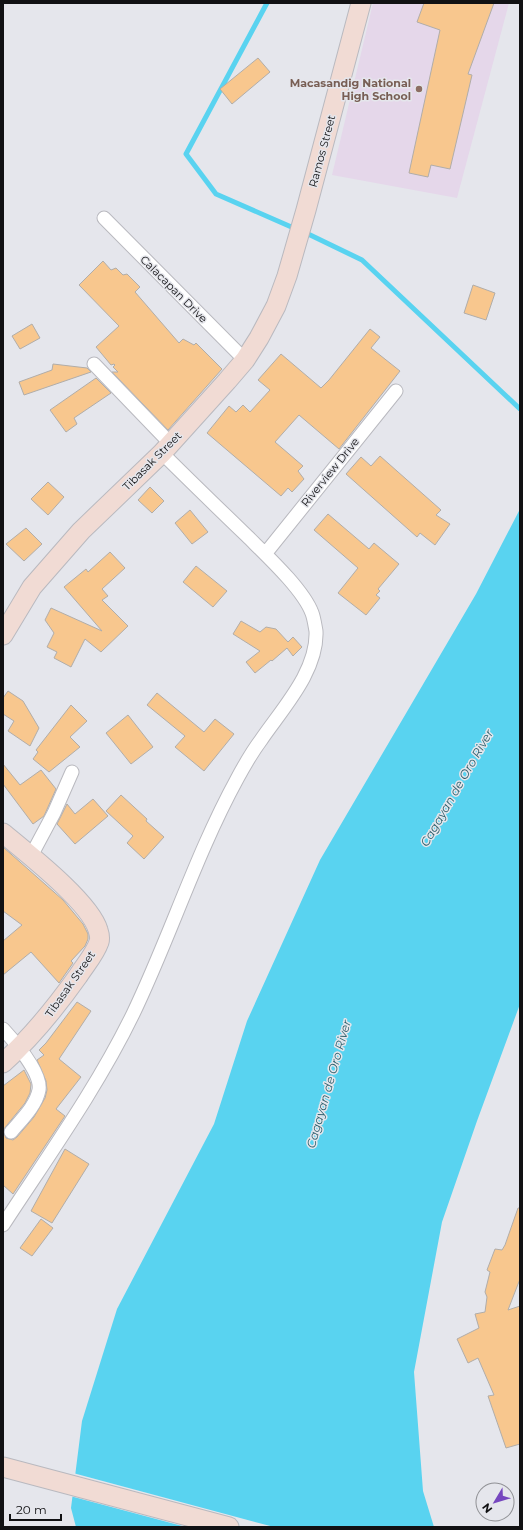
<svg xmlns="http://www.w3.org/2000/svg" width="523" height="1530" viewBox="0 0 523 1530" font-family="Montserrat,sans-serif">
<rect width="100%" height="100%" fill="#e5e6ec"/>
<path fill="#e5d7ea" d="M 373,3 L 509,3 L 457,198 L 332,175 Z"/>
<path fill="#59d3f0" d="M 520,509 L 520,1004 L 477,1121 L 442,1222 L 414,1372 L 423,1491 L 434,1527 L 76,1527 L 71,1508 L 82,1421 L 117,1309 L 214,1124 L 247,1021 L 320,860 L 476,594 Z"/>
<path fill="#e5e6ec" d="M 73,1473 L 274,1527 L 186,1527 L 70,1496 Z"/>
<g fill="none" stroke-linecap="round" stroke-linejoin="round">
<path stroke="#59d3f0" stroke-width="5" d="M 267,3 L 186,154 L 216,194 L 296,229
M 304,232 L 362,260 L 520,409"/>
</g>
<path fill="#f8c78e" stroke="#b1ada9" d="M 424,3 L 494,3 L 468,74 L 472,75 L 450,169 L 431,165 L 428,177 L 409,173 L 440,30 L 417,22 Z
M 258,58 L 270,72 L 232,104 L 220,89 Z
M 103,261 L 111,270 L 116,268 L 123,275 L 127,274 L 140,287 L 135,292 L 179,343 L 183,339 L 194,345 L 196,343 L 222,369 L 168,430 L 112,372 L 118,372 L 113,367 L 115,365 L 114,364 L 111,365 L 96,347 L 119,326 L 79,285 Z
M 473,285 L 495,293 L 486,320 L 464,313 Z
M 32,324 L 40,338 L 20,349 L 12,336 Z
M 370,329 L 380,337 L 371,348 L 400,371 L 339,449 L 299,415 L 275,442 L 303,466 L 298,471 L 304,479 L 292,492 L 288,488 L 281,496 L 207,433 L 229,406 L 236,412 L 243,405 L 250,412 L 270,390 L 258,380 L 281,354 L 321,388 L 329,380 Z
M 53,364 L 87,368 L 91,372 L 24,395 L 19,382 L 52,370 Z
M 96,378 L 111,393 L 74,418 L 77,424 L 66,432 L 50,410 Z
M 380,456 L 441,510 L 436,515 L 450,524 L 435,545 L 420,533 L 417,537 L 346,474 L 361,457 L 371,466 Z
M 48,482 L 64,497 L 48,515 L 31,499 Z
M 150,487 L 164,501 L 152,513 L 138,500 Z
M 190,510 L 208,532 L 192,544 L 175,523 Z
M 328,514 L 369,549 L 374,543 L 399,564 L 378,589 L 380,591 L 376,595 L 380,598 L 366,615 L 338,593 L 358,568 L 314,530 Z
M 26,528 L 42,544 L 24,561 L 6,544 Z
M 110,552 L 125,568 L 102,589 L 108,596 L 102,600 L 128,626 L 101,652 L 85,639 L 71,667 L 54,658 L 57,652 L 47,647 L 54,633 L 45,620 L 51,608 L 102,631 L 64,587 L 86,569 L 88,572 Z
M 196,566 L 227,591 L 213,607 L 183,582 Z
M 241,621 L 260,632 L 266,627 L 276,629 L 288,642 L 293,637 L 302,647 L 293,656 L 287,648 L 272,661 L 271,660 L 255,673 L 246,662 L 260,651 L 233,634 Z
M 8,691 L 23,701 L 39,728 L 30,746 L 8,731 L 14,721 L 3,714 L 3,698 Z
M 157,693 L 204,732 L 215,719 L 234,734 L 204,771 L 175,747 L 185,736 L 147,705 Z
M 71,705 L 87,721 L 70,737 L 80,747 L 49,772 L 33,759 L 38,752 L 36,750 Z
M 128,715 L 153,747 L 131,764 L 106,733 Z
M 3,764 L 20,785 L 41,770 L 56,789 L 44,816 L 33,824 L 3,784 Z
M 121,795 L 147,819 L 146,821 L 164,837 L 144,859 L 127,843 L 133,836 L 106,811 Z
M 93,799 L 108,816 L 75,844 L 57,824 L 67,804 L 75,814 Z
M 3,847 L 63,900 L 83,924 L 88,934 L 88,939 L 85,946 L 71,961 L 73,963 L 59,983 L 31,952 L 3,975 L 3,941 L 22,925 L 3,911 Z
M 77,1002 L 91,1011 L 59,1059 L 81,1077 L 56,1109 L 65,1116 L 13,1194 L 3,1185 L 3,1086 L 24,1070 L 31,1084 L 30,1093 L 25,1103 L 3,1130 L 6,1138 L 13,1140 L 17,1137 L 34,1117 L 45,1098 L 47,1090 L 46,1081 L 37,1060 L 44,1055 L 39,1050 L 46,1043 Z
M 65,1149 L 89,1164 L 52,1223 L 31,1211 Z
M 518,1208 L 520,1208 L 520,1279 L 508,1310 L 520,1306 L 520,1444 L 506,1448 L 488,1396 L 494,1395 L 478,1358 L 468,1363 L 457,1339 L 479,1328 L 475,1314 L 485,1312 L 487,1297 L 485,1292 L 490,1272 L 487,1270 L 495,1249 L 502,1250 L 505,1245 Z
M 41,1219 L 53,1228 L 32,1256 L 20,1248 Z"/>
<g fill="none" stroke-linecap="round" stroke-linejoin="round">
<defs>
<path id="street" d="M 104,218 L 245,360
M 94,364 L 170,443
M 265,554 L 396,391
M 31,856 L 54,813 L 72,772
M 3,1029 C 14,1041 42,1073 39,1090 C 36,1106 21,1120 11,1132
M 3,1225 C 48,1156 97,1088 133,1014 C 170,937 196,854 237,779 C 244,766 252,752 261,740 C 282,709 318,671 316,631 C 315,626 314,618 312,613 C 303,589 266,555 247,536 C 219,509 190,481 162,453"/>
<path id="secondary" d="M 3,635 L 32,587 L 81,531 L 162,453 L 227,381 L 245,360 L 259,338 L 276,306 L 287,276 L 306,210 L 361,3
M 3,833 C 27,853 90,902 98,930 C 99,933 100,939 99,942 C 95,954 85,965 78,976 C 56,1007 32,1037 3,1063
M 3,1467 L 229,1527"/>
</defs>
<use href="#street" stroke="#b9b9bf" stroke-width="15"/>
<use href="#secondary" stroke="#b9b9bf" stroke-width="21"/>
<use href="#street" stroke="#fff" stroke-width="13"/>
<use href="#secondary" stroke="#f1dbd4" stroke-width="19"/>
</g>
<circle fill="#8d6e63" stroke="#e5e6ec" stroke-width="1.5" cx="419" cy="89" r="4"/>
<g text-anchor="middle" stroke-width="3" stroke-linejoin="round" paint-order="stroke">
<g font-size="11" font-weight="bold" fill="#785e54" stroke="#e5e6ec" text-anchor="end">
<text x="411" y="87">Macasandig National<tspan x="411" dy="13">High School</tspan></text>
</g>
<g font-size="11" fill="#111113" stroke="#e5e6ec">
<text transform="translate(322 151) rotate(-75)" y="4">Ramos Street</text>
<text transform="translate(174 289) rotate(45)" y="4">Calacapan Drive</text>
<text transform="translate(152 461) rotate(-45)" y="4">Tibasak Street</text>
<text transform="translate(330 472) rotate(-51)" y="4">Riverview Drive</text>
<text transform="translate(70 984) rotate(-55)" y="4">Tibasak Street</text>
</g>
<g font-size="12" font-style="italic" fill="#2d606c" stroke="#e5e6ec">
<text transform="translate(457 788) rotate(-60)" y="4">Cagayan de Oro River</text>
<text transform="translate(329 1084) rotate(-74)" y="4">Cagayan de Oro River</text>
</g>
</g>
<rect width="523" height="1530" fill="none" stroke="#111113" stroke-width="8"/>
<g transform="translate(495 1502) rotate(232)"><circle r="19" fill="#e5e6ec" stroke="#909195"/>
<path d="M0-3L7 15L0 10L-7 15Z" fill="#7647bf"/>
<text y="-6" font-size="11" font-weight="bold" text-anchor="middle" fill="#111113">N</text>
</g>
<path d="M10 1514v6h51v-6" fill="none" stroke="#111113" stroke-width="2"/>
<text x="16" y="1514" font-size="12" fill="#111113" stroke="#e5e6ec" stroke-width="3" paint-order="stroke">20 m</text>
</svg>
